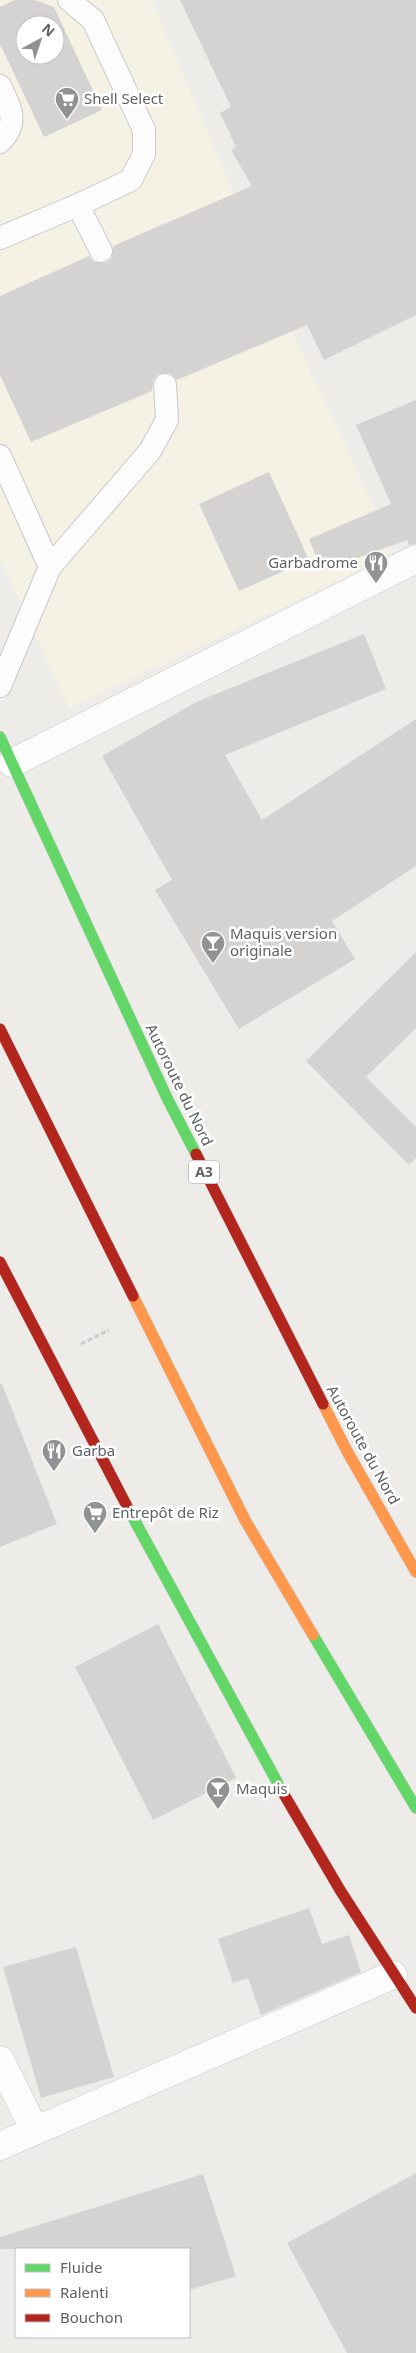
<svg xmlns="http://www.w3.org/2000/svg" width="416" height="2353" viewBox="0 0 416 2353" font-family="'Noto Sans',sans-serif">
<rect width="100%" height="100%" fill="#edece9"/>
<path fill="#f5f1e4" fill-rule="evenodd" d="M 0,0 L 152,0 L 292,331 L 392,545 L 388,558 L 69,708 L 0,557 ZM 25,25 L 55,25 L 55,55 L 25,55 Z"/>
<path fill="#d4d3d2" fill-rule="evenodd" d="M 15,0 L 35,0 L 54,7 L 102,110 L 44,137 L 0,44 L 0,7 ZM 25,25 L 55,25 L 55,55 L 25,55 Z
M 180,0 L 416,0 L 416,315 L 324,360 L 307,325 L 177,380 L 170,373 L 158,374 L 153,380 L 152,391 L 31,442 L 0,375 L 0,296 L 89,256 L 94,262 L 106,263 L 112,258 L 113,246 L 252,186 L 231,150 L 236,147 L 220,113 L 231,107 Z
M 416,400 L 416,544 L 409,545 L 407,540 L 322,571 L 309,539 L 391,504 L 356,425 Z
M 269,472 L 309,560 L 239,591 L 199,504 Z
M 364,634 L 386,689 L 225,755 L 262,820 L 416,719 L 416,866 L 332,921 L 355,959 L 239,1029 L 155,890 L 172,880 L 102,756 L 196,702 Z
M 416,952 L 416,1028 L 366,1077 L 416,1127 L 416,1158 L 409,1165 L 306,1061 Z
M 0,1384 L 2,1384 L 57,1524 L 0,1547 Z
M 158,1624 L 236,1778 L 153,1820 L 75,1667 Z
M 309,1908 L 322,1944 L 349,1935 L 361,1972 L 261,2015 L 248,1978 L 233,1983 L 218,1939 Z
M 76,1947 L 114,2077 L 41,2098 L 3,1967 Z
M 416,2173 L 416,2353 L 347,2353 L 287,2243 Z
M 203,2174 L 236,2276 L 189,2290 L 189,2249 L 0,2249 L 0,2237 Z"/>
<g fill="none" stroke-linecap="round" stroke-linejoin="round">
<defs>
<path id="lane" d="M 69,0 L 93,20 L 144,130 L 144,154 L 131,180 L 78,205 L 101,251
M 0,86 C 10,108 20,122 0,142
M 0,238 L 78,205
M 0,456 L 50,567
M 0,686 L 50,567 L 150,451 L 167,420 L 165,385"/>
<path id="street" d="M 12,763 L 416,559
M 0,2060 L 35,2131
M 0,2146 L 393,1975"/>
<path id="fast" d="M 0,737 L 167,1098 L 196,1154
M 130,1512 L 282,1791
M 313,1635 L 416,1808"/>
<path id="slow" d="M 133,1296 L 245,1520 L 313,1635
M 323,1404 L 348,1453 L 416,1572"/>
<path id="jam" d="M 0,1029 L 133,1296
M 196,1154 L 323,1404
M 0,1262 L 130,1512
M 282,1791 L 340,1890 L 416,2008"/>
</defs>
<use href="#lane" stroke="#c8c8c8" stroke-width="24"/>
<use href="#street" stroke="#c8c8c8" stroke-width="29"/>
<use href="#fast" stroke="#cacaca" stroke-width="12"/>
<use href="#slow" stroke="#cacaca" stroke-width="12"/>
<use href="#jam" stroke="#cacaca" stroke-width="12"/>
<path stroke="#c9cecb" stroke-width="3" stroke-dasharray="5 2.5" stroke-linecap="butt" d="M 81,1344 L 109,1330"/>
<use href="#lane" stroke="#fcfcfc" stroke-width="22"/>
<use href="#street" stroke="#fcfcfc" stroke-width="28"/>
<use href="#fast" stroke="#63d668" stroke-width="11"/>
<use href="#slow" stroke="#ff974d" stroke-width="11"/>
<use href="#jam" stroke="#b3261e" stroke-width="11"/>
</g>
<defs>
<symbol id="supermarket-pin" viewBox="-11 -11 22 30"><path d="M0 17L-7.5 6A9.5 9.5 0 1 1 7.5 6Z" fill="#909294" stroke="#fff"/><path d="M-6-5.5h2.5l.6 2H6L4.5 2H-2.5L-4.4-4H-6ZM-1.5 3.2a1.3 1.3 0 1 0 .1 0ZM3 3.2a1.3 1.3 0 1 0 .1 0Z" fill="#fff"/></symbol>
<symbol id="restaurant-pin" viewBox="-11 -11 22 30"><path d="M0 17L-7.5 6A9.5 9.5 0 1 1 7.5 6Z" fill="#909294" stroke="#fff"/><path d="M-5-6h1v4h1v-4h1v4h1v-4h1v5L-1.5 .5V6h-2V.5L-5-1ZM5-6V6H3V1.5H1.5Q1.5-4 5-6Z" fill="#fff"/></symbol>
<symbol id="bar-pin" viewBox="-11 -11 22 30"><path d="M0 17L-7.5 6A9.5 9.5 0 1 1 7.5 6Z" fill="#909294" stroke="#fff"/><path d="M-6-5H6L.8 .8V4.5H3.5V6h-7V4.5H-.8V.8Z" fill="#fff"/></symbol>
</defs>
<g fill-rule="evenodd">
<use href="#supermarket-pin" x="53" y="85" width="28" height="38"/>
<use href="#restaurant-pin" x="362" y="549" width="28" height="38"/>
<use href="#bar-pin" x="199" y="929" width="28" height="38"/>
<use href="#restaurant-pin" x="40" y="1437" width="28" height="38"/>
<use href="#supermarket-pin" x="81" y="1499" width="28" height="38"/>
<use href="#bar-pin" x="204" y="1775" width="28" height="38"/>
</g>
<g text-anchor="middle" stroke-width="5" stroke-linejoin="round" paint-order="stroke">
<rect fill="#fff" stroke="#8e9194" stroke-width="1" x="189" y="1160.5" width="30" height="23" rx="4"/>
<g font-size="14" font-weight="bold" fill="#5e6266">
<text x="204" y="1177">A3</text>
</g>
<g font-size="15" fill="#5e6266" stroke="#fff" text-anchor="start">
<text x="84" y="104">Shell Select</text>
<text x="358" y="568" text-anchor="end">Garbadrome</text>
<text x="230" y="939">Maquis version<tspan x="230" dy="17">originale</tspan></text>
<text x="72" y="1456">Garba</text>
<text x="112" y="1518">Entrepôt de Riz</text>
<text x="236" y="1794">Maquis</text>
</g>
<g font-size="15" fill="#5e6266" stroke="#fff">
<text transform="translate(179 1085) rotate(64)" y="5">Autoroute du Nord</text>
<text transform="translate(363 1445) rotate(61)" y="5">Autoroute du Nord</text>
</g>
</g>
<rect x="15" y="2248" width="175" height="90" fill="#ffffff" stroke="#bfc0c2"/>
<rect x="25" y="2264" width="25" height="8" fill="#63d668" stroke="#bfc0c2"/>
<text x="60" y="2273" font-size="15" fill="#5e6266">Fluide</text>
<rect x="25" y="2289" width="25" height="8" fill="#ff974d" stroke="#bfc0c2"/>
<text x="60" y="2298" font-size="15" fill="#5e6266">Ralenti</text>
<rect x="25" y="2314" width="25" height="8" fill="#b3261e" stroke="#bfc0c2"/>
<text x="60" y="2323" font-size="15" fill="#5e6266">Bouchon</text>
<g transform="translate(40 40) rotate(40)"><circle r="24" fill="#ffffff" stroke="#bfc0c2"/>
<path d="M0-4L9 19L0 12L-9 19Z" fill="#909294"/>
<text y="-8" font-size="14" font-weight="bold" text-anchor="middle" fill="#5e6266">N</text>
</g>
</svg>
